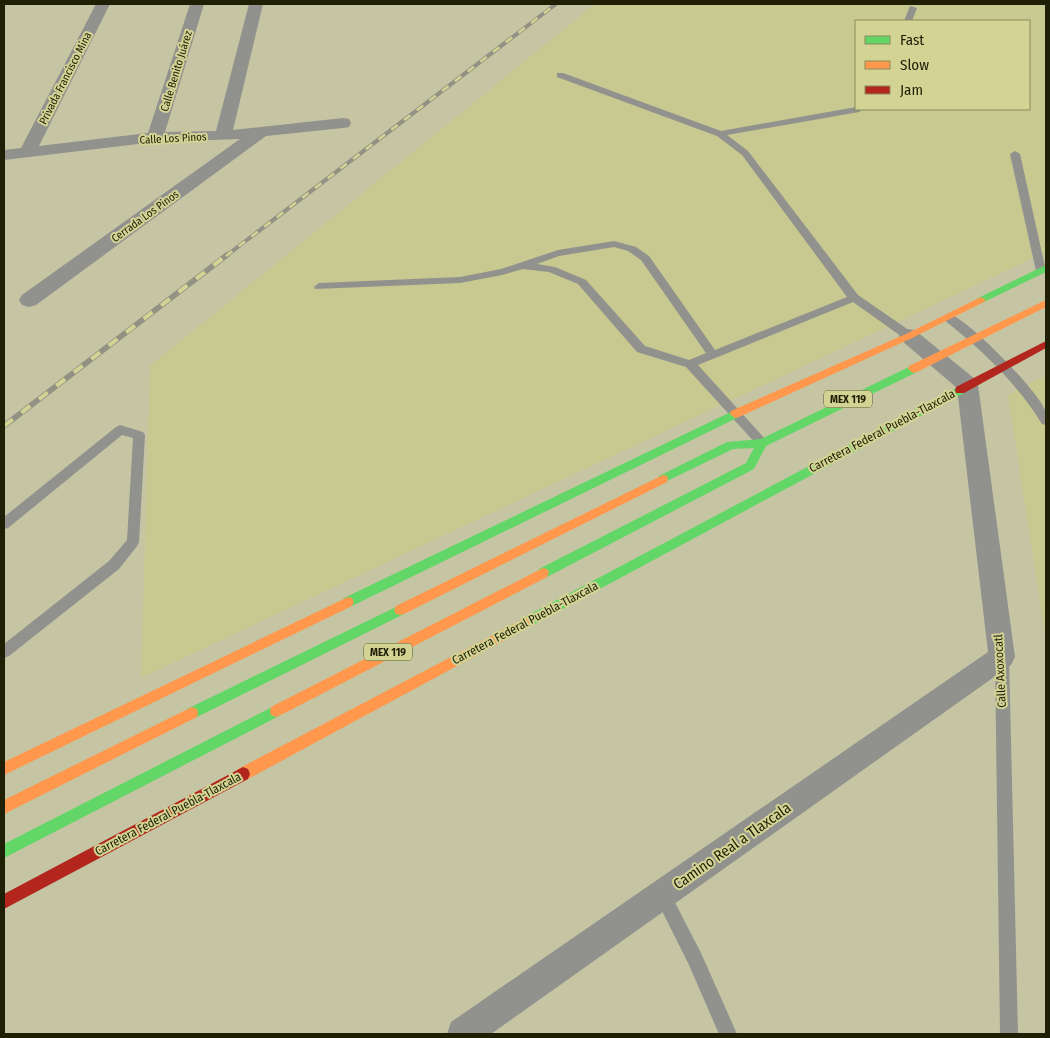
<svg xmlns="http://www.w3.org/2000/svg" width="1050" height="1038" viewBox="0 0 1050 1038" font-family="'Fira Sans Condensed',sans-serif">
<rect width="100%" height="100%" fill="#c5c5a3"/>
<path fill="#c8c891" fill-rule="evenodd" d="M 595,4 L 1046,4 L 1046,252 L 141,678 L 150,366 ZM 856,21 L 1029,21 L 1029,109 L 856,109 Z
M 1046,375 L 1046,641 L 1008,395 Z"/>
<g fill="none" stroke-linecap="round" stroke-linejoin="round">
<path fill="#91918e" fill-rule="evenodd" d="M 910,6 L 917,8 L 912,21 L 904,21 Z
M 557,73 L 563,73 L 721,131 L 856,107 L 856,109 L 863,109 L 859,112 L 727,135 L 748,151 L 858,295 L 913,333 L 914,336 L 913,339 L 905,339 L 853,302 L 698,365 L 766,440 L 768,443 L 766,446 L 758,446 L 686,367 L 637,352 L 578,284 L 549,272 L 523,269 L 502,275 L 460,283 L 315,289 L 314,287 L 319,283 L 460,277 L 501,269 L 558,250 L 614,241 L 636,247 L 649,256 L 715,350 L 847,297 L 742,155 L 717,136 L 557,77 ZM 614,247 L 628,251 L 641,260 L 706,353 L 689,360 L 645,346 L 586,280 L 555,267 L 537,264 L 559,256 Z
M 1015,151 L 1020,154 L 1046,271 L 1041,274 L 1036,271 L 1010,154 Z
M 948,313 C 968,319 1037,390 1045,410 C 1047,415 1046,421 1046,425 L 1042,424 C 1016,382 982,350 944,320 L 943,317 Z
M 120,425 L 143,432 L 145,435 L 139,542 L 137,546 L 119,569 L 9,656 L 4,658 L 4,644 L 109,561 L 127,540 L 133,438 L 122,435 L 8,528 L 4,529 L 4,517 L 116,427 Z
M 1002,651 L 1007,653 L 1009,657 L 1018,1034 L 1000,1034 L 995,657 L 997,653 Z
M 662,887 L 668,889 L 701,953 L 737,1034 L 719,1034 L 689,965 L 654,895 L 656,889 Z"/>
<path fill="#91918e" fill-rule="evenodd" d="M 96,4 L 110,4 L 39,146 L 148,133 L 190,4 L 204,4 L 165,132 L 216,131 L 249,4 L 263,4 L 233,130 L 343,118 L 349,119 L 351,123 L 349,127 L 343,128 L 266,136 L 36,305 L 29,307 L 22,305 L 19,300 L 22,295 L 240,139 L 155,142 L 4,160 L 4,150 L 21,148 Z
M 909,329 L 916,331 L 975,379 L 978,385 L 1015,657 L 1011,665 L 491,1034 L 447,1034 L 451,1022 L 988,652 L 957,388 L 902,341 L 899,336 L 902,331 Z"/>
<path fill="#63d668" fill-rule="evenodd" d="M 1046,265 L 1046,272 L 984,302 L 981,303 L 976,300 L 978,298 Z
M 913,365 L 917,366 L 918,369 L 917,372 L 766,446 L 754,469 L 547,577 L 543,578 L 539,577 L 537,573 L 539,569 L 746,463 L 754,448 L 733,449 L 663,483 L 659,482 L 658,479 L 659,476 L 727,442 L 761,439 Z
M 960,386 L 964,387 L 965,390 L 964,393 L 531,626 L 527,627 L 523,626 L 521,622 L 523,618 Z
M 735,410 L 739,411 L 740,414 L 739,417 L 352,606 L 348,607 L 344,606 L 342,602 L 344,598 Z
M 400,605 L 404,606 L 406,610 L 404,614 L 197,717 L 192,719 L 187,717 L 186,713 L 187,709 Z
M 276,705 L 281,707 L 282,711 L 281,715 L 4,858 L 4,844 Z"/>
<path fill="#ff974d" fill-rule="evenodd" d="M 981,297 L 986,300 L 984,302 L 912,338 L 739,417 L 735,418 L 730,414 L 731,411 L 906,334 Z
M 1046,300 L 1046,307 L 917,372 L 913,373 L 908,369 L 909,366 Z
M 663,475 L 667,476 L 668,479 L 667,482 L 404,614 L 400,615 L 396,614 L 394,610 L 396,606 Z
M 543,568 L 547,569 L 549,573 L 547,577 L 281,715 L 276,717 L 271,715 L 270,711 L 271,707 Z
M 348,597 L 352,598 L 354,602 L 352,606 L 4,775 L 4,762 Z
M 527,617 L 531,618 L 533,622 L 531,626 L 248,779 L 243,781 L 238,779 L 236,774 L 238,769 Z
M 192,707 L 197,709 L 198,713 L 197,717 L 4,814 L 4,800 Z"/>
<path fill="#b3261e" fill-rule="evenodd" d="M 1046,341 L 1046,348 L 964,393 L 956,393 L 955,390 L 956,387 Z
M 243,767 L 248,769 L 250,774 L 248,779 L 4,909 L 4,894 Z"/>
<defs>
<path id="rail-far1" d="M 226,256 L 556,4"/>
<path id="rail" d="M 4,426 L 227,255"/>
</defs>
<use href="#rail-far1" stroke="#929284" stroke-width="4"/>
<use href="#rail" stroke="#929284" stroke-width="5.5"/>
<use href="#rail-far1" stroke="#d3d494" stroke-width="2.5" stroke-dasharray="8" stroke-linecap="butt"/>
<use href="#rail" stroke="#d3d494" stroke-width="4" stroke-dasharray="11" stroke-linecap="butt"/>
</g>
<g text-anchor="middle" stroke-width="4" stroke-linejoin="round" paint-order="stroke">
<g font-size="11" fill="#1f1f06" stroke="#d3d494">
<text transform="translate(176 71) rotate(-73)" y="4">Calle Benito Juárez</text>
<text transform="translate(65 78) rotate(-63)" y="4">Privada Francisco Mina</text>
<text transform="translate(173 138) rotate(-3)" y="4">Calle Los Pinos</text>
<text transform="translate(145 216) rotate(-36)" y="4">Cerrada Los Pinos</text>
</g>
<g fill="#d3d494" stroke="#555531" stroke-width="1">
<rect x="824" y="390.5" width="48" height="17" rx="4"/>
<rect x="364" y="643.5" width="48" height="17" rx="4"/>
</g>
<g font-size="11" font-weight="bold" fill="#1f1f06">
<text x="848" y="403">MEX 119</text>
<text x="388" y="656">MEX 119</text>
</g>
<g font-size="12" fill="#1f1f06" stroke="#d3d494">
<text transform="translate(882 431) rotate(-28)" y="4">Carretera Federal Puebla-Tlaxcala</text>
<text transform="translate(525 623) rotate(-28)" y="4">Carretera Federal Puebla-Tlaxcala</text>
<text transform="translate(1000 671) rotate(-93)" y="4">Calle Axoxocatl</text>
<text transform="translate(168 814) rotate(-28)" y="4">Carretera Federal Puebla-Tlaxcala</text>
</g>
<g font-size="15" fill="#1f1f06" stroke="#d3d494">
<text transform="translate(732 846) rotate(-35)" y="5">Camino Real a Tlaxcala</text>
</g>
</g>
<rect width="1050" height="1038" fill="none" stroke="#1f1f06" stroke-width="10"/>
<rect x="855" y="20" width="175" height="90" fill="#d3d494" stroke="#8b8c5b"/>
<rect x="865" y="36" width="25" height="8" fill="#63d668" stroke="#8b8c5b"/>
<text x="900" y="45" font-size="15" fill="#1f1f06">Fast</text>
<rect x="865" y="61" width="25" height="8" fill="#ff974d" stroke="#8b8c5b"/>
<text x="900" y="70" font-size="15" fill="#1f1f06">Slow</text>
<rect x="865" y="86" width="25" height="8" fill="#b3261e" stroke="#8b8c5b"/>
<text x="900" y="95" font-size="15" fill="#1f1f06">Jam</text>
</svg>
